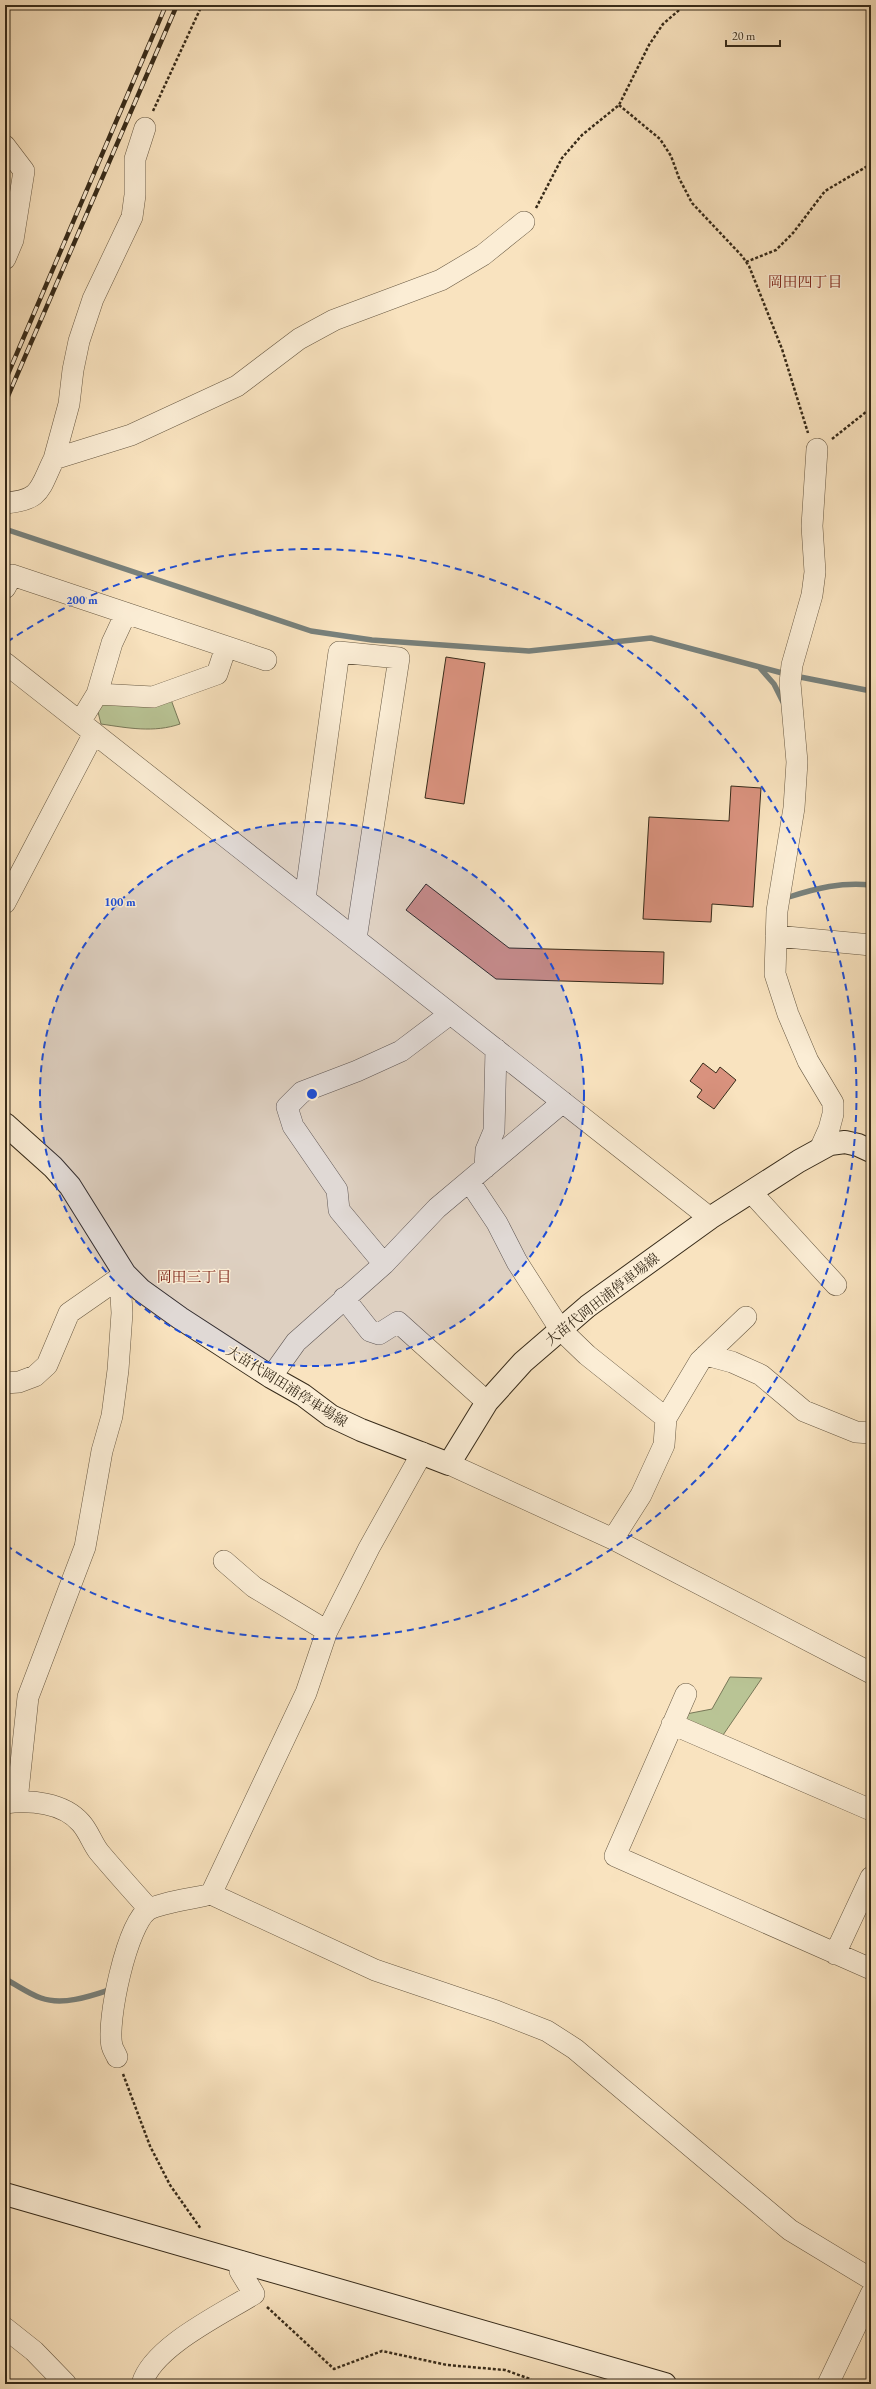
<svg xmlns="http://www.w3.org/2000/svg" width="876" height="2389" viewBox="0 0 876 2389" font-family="'EB Garamond','Noto Serif JP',serif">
<rect width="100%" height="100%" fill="#f9e3bf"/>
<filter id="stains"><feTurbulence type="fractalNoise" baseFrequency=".005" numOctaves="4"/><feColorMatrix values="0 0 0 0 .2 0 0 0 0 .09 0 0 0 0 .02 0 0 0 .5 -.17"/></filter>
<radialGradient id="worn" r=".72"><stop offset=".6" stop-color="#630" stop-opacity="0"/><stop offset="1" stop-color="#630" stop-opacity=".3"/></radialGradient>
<path fill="#b9c495" stroke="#787858" d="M 170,697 L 180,724 C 154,733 128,728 101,724 L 98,712 L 101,703 Z
M 730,1677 L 762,1678 L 721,1738 L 690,1725 L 681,1715 L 712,1709 Z"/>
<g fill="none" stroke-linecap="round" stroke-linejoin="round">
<path stroke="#78817c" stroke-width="5.5" d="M 5,529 L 311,631 L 372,640 L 529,651 L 651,638 L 786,674
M 760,668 L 774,684 L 783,702
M 795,676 L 871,691
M 784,894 L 789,897 C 817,888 841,882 871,885
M 5,1979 C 17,1985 29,1994 41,1998 C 63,2006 91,1996 112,1989"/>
</g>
<path fill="#d9927e" stroke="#372b1a" d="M 446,657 L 485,663 L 464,804 L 425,798 Z
M 731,786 L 761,788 L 753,907 L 712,904 L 711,922 L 643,919 L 649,817 L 729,821 Z
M 426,884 L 509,948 L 664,952 L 663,984 L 496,979 L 406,910 Z
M 703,1063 L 716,1073 L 720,1067 L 736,1080 L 714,1109 L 697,1097 L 702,1090 L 690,1081 Z"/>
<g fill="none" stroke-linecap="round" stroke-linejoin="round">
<defs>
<path id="street" d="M 5,146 L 24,171 L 13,240 L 5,259
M 817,449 L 812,526 L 815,572 L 812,595 L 792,665 L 790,683 L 797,762 L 794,808 L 777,911 L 775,974 L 788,1014 L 808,1061 L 833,1103 L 833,1114 L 829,1129 L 820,1149
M 54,459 L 69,404 L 73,370 L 79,341 L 93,299 L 132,217 L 135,195 L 135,159 L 145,128
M 5,503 C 42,500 39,489 54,459 L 131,435 L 237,386 L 299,339 L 334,320 L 441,280 L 483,255 L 524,222
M 5,588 L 12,575 L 266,660
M 5,663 L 710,1218
M 97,694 L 153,697 L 217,674 L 226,647
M 80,722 L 97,694 L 112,643 L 126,613
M 305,899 L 339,652 L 399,658 L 356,939
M 5,903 L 94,733
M 776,936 L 871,945
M 485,1168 L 486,1150 L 494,1131 L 496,1049
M 469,1181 L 497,1223 L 517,1262 L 560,1329 L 587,1355 L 666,1418
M 751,1192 L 836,1285
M 384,1264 L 339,1210 L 337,1190 L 293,1126 L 287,1107 L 302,1092 L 357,1071 L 401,1051 L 450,1014
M 344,1298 L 370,1331 L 379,1334 L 398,1322 L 487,1402
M 706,1355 L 732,1362 L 761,1375 L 804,1411 L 856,1432 L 871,1433
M 271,1377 L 296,1342 L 384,1264 L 437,1208 L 563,1102
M 5,1383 L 19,1382 L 35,1376 L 47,1365 L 69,1313 L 125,1274
M 422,1453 L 369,1548 L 327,1631 L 306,1693 L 211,1894 L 375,1970 L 496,2011 L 547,2031 L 575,2049 L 790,2230 L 871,2279
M 449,1464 L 613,1539 L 871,1673
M 613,1539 L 641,1495 L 664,1445 L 666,1418 L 700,1361 L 746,1317
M 224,1561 L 254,1587 L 327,1631
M 686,1694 L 615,1856 L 871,1969
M 672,1724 L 871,1810
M 17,1801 L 28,1697 L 85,1547 L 102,1451 L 112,1416 L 118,1370 L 122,1313 L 120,1279
M 5,1803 C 30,1800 63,1802 81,1823 C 89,1832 92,1843 99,1852 C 115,1871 132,1890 149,1909
M 835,1954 L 871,1877
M 117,2057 C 116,2054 113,2050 112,2046 C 106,2022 127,1924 148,1910 C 158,1903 197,1898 211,1894
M 5,2328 L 34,2351 L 66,2384
M 142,2384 C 152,2347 222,2314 254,2294 L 240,2271 L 242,2262
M 828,2384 L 871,2294"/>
<path id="secondary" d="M 5,1124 L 53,1167 L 70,1186 L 125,1274 L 141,1290 L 180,1318 L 271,1377 L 303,1395 L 331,1416 L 361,1430 L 449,1464 L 487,1402 L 523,1362 L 588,1306 L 710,1218 L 799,1161 L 830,1144 L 845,1142 L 858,1145 L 871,1151
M 5,2194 L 665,2384"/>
</defs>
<use href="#street" stroke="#685943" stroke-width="22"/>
<use href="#secondary" stroke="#372b1a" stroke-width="24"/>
<path stroke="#372b1a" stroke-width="2.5" stroke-dasharray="3 2" stroke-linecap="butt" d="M 619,105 L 660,139 L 671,156 L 679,178 L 692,203 L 742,256 L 749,266 L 782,349 L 808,433
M 153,111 L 202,5
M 536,208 L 562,158 L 582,135 L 619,105 L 649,45 L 663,24 L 685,5
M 746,262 L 776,250 L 793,233 L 825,191 L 871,164
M 832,439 L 871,408
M 123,2074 L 150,2146 L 170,2185 L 201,2229
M 267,2307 L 334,2369 L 382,2351 L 447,2365 L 505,2370 L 530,2379 L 537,2384"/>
<use href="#street" stroke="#fbedd5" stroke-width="21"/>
<use href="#secondary" stroke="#fbedd5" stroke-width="22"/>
<defs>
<path id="rail" d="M 5,381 L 166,5
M 5,403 L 177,5"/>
</defs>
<use href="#rail" stroke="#372b1a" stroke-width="4.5"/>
<use href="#rail" stroke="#fbedd5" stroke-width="3" stroke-dasharray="9" stroke-linecap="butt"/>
</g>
<circle cx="312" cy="1094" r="272" fill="#1d4ed8" fill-opacity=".12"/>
<g fill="none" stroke="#1d4ed8" stroke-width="2" stroke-dasharray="7 5">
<circle cx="312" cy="1094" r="272"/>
<path d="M7 642A545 545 0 1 1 7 1546"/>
</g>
<g text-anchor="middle" stroke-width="3" stroke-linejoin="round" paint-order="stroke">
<g font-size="14" fill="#372b1a" stroke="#fbedd5">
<text transform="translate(602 1299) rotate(-38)" y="5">大苗代岡田浦停車場線</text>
<text transform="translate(287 1386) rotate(32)" y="5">大苗代岡田浦停車場線</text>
</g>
<g font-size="15" fill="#7a1f14" stroke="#fbedd5">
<text x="805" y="287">岡田四丁目</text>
<text x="194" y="1282">岡田三丁目</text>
</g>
</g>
<circle cx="312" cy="1094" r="6" fill="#1d4ed8" stroke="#fbedd5" stroke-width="2"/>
<g font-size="12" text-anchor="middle" font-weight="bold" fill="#1d4ed8" stroke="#fbedd5" stroke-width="3" stroke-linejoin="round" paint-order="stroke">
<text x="82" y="604">200 m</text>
<text x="120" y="906">100 m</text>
</g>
<rect width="876" height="2389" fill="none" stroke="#f9e3bf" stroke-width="20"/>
<rect x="6" y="6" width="864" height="2377" fill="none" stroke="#372b1a" stroke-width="2"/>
<rect x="10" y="10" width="856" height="2369" fill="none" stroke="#372b1a"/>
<path d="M726 40v6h54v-6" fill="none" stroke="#372b1a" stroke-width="2"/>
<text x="732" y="40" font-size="12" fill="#372b1a" stroke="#fbedd5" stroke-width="3" paint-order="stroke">20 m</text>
<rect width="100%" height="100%" filter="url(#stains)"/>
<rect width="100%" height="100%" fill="url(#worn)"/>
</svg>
